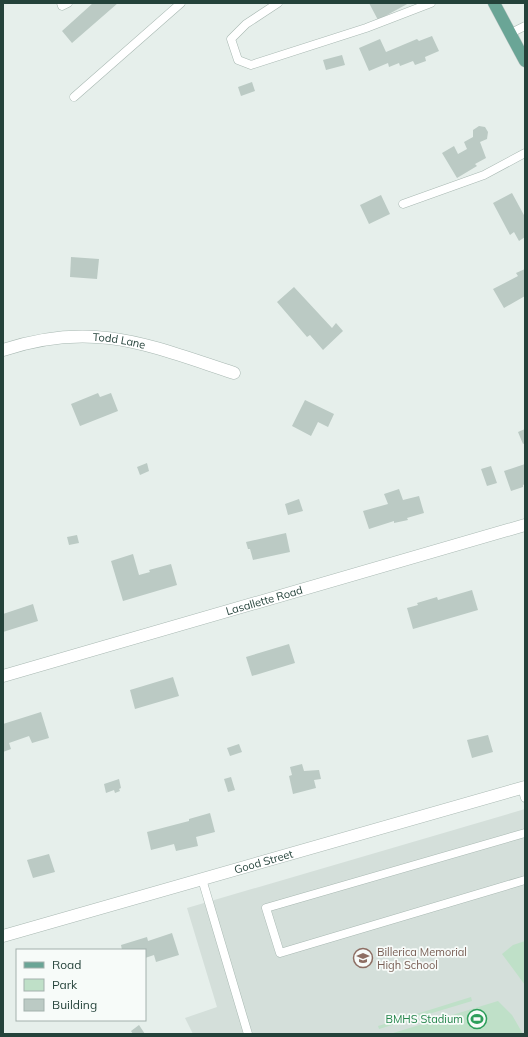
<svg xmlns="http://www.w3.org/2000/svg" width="528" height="1037" viewBox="0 0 528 1037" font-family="Mulish,sans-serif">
<rect width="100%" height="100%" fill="#e6efeb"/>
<path fill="#d4dfda" d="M 525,809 L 525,1034 L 193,1034 L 185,1018 L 217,1007 L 187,908 Z"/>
<path fill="#bfe0c8" d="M 525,941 L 525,985 L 502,954 L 513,945 Z
M 471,997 L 472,1001 L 379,1029 L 378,1026 Z
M 498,1001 L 512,1015 L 523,1034 L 390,1034 Z"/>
<path fill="#bbcac4" d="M 93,3 L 118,3 L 72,43 L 62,31 Z
M 369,3 L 409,3 L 378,20 Z
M 432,36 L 439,51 L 425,57 L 426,61 L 415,65 L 413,61 L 400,66 L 399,63 L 389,67 L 388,63 L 369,71 L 359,48 L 380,39 L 386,52 L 417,39 L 419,41 Z
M 342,55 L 345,65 L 326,70 L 323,60 Z
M 252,82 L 255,91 L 241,96 L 238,87 Z
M 479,126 L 485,127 L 488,132 L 487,139 L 480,142 L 486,158 L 475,164 L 477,166 L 457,178 L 442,153 L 454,146 L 458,154 L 467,149 L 464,142 L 473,137 L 473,130 Z
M 512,193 L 525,217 L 525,237 L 519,241 L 514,232 L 510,235 L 493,203 Z
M 381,195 L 390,214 L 369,224 L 360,205 Z
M 71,257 L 99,259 L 97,279 L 70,277 Z
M 525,269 L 525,296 L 504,308 L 493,289 L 518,276 L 516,273 Z
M 294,287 L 332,328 L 336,323 L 343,331 L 323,350 L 310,335 L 307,337 L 277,302 Z
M 98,393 L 100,397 L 111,393 L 118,411 L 80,426 L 71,404 Z
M 305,400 L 334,414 L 328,427 L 318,422 L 311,436 L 292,426 Z
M 525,429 L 525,443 L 523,444 L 518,432 Z
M 147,463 L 149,471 L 140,475 L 137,467 Z
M 525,464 L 525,484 L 523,485 L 523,487 L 511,491 L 504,471 Z
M 491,466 L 497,483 L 487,486 L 481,469 Z
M 399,489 L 403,500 L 419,496 L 424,513 L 407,518 L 408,520 L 394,523 L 394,521 L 369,529 L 363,511 L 388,504 L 384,494 Z
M 299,499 L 303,511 L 288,515 L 285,504 Z
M 286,533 L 290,552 L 253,560 L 250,549 L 248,549 L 246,542 Z
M 77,535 L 79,543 L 69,545 L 67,537 Z
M 133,554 L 139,575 L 150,572 L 149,570 L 171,564 L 177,585 L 123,601 L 111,561 Z
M 472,590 L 478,610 L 413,629 L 407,608 L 418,605 L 417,603 L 437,597 L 438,600 Z
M 33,604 L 38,621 L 3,632 L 3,614 Z
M 289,644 L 295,663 L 252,676 L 246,657 Z
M 173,677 L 179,696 L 135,709 L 130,690 Z
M 41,712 L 49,738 L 32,743 L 29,736 L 9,743 L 11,749 L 3,752 L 3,724 Z
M 488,735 L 493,752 L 472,758 L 467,740 Z
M 239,744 L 242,752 L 230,756 L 227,748 Z
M 302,764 L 304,771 L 319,770 L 321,779 L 314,780 L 316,788 L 293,794 L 289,776 L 292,775 L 290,767 Z
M 231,777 L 235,790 L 228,792 L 224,779 Z
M 119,779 L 121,788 L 119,789 L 120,791 L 115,793 L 114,790 L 106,793 L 104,784 Z
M 210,813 L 215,832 L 196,837 L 198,846 L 176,851 L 174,844 L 151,850 L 147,832 L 189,821 L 189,819 Z
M 49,854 L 55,872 L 33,878 L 27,860 Z
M 172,933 L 179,955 L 156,962 L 154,955 L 145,958 L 145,950 L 122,950 L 121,945 L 147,937 L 148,941 Z
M 139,1025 L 145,1034 L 133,1034 L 131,1031 Z"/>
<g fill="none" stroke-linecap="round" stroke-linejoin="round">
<defs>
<path id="service" d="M 61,3 L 62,6 L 68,3
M 278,3 L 246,24 L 231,39 L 238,60 L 251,65 L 366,28 L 431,3
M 511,33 L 525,26
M 74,97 L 181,3
M 403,204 L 484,175 L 525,153
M 522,788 L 525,798
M 525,833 L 266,908 L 280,953 L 525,880
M 202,879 L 248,1034"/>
<g id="minor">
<path id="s1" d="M 3,350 C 94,320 148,345 234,373"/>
<path id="s2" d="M 3,676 L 525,525"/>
<path id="s3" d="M 3,936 L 525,787"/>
</g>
<path id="primary" d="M 494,3 L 525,61"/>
</defs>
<use href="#service" stroke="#a8b8b2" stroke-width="9"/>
<use href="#minor" stroke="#a8b8b2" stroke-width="13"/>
<use href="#primary" stroke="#c2cac8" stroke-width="13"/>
<use href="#service" stroke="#fff" stroke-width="8"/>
<use href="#minor" stroke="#fff" stroke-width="12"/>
<use href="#primary" stroke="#6aa596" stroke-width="12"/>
</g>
<defs>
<symbol id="school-ring" viewBox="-11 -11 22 22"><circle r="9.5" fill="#f7fbf9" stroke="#8d6e63" stroke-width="1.5"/><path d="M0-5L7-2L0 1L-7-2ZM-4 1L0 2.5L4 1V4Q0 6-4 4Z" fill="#8d6e63"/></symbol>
<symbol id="stadium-ring" viewBox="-11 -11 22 22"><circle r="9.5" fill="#f7fbf9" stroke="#2e9e5b" stroke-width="1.5"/><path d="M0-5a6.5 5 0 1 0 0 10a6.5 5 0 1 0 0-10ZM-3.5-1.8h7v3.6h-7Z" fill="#2e9e5b"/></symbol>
</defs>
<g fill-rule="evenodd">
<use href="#school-ring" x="352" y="947" width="22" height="22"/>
<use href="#stadium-ring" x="466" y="1008" width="22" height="22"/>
</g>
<g text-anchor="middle" stroke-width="3.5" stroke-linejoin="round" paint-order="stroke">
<g font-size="11" fill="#24423a" stroke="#f7fbf9">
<text dy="4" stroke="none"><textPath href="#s1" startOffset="118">Todd Lane</textPath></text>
<text dy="4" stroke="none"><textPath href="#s2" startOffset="272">Lasallette Road</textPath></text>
<text dy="4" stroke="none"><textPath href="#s3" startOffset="271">Good Street</textPath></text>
</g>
<g font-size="11" fill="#785e54" stroke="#f7fbf9" text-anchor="start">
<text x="377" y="956">Billerica Memorial<tspan x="377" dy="13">High School</tspan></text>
</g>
<g font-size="11" fill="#27864d" stroke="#f7fbf9" text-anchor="end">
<text x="463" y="1023">BMHS Stadium</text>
</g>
</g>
<rect width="528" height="1037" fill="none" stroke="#24423a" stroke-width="8"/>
<rect x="16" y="949" width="130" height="72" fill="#f7fbf9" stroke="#a3b1ad"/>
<rect x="24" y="962" width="20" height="6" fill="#6aa596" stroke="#a3b1ad"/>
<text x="52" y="969" font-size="12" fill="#24423a">Road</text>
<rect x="24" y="979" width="20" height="12" fill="#bfe0c8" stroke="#a3b1ad"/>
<text x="52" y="989" font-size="12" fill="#24423a">Park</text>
<rect x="24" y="999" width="20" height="12" fill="#bbcac4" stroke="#a3b1ad"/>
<text x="52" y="1009" font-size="12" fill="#24423a">Building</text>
</svg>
